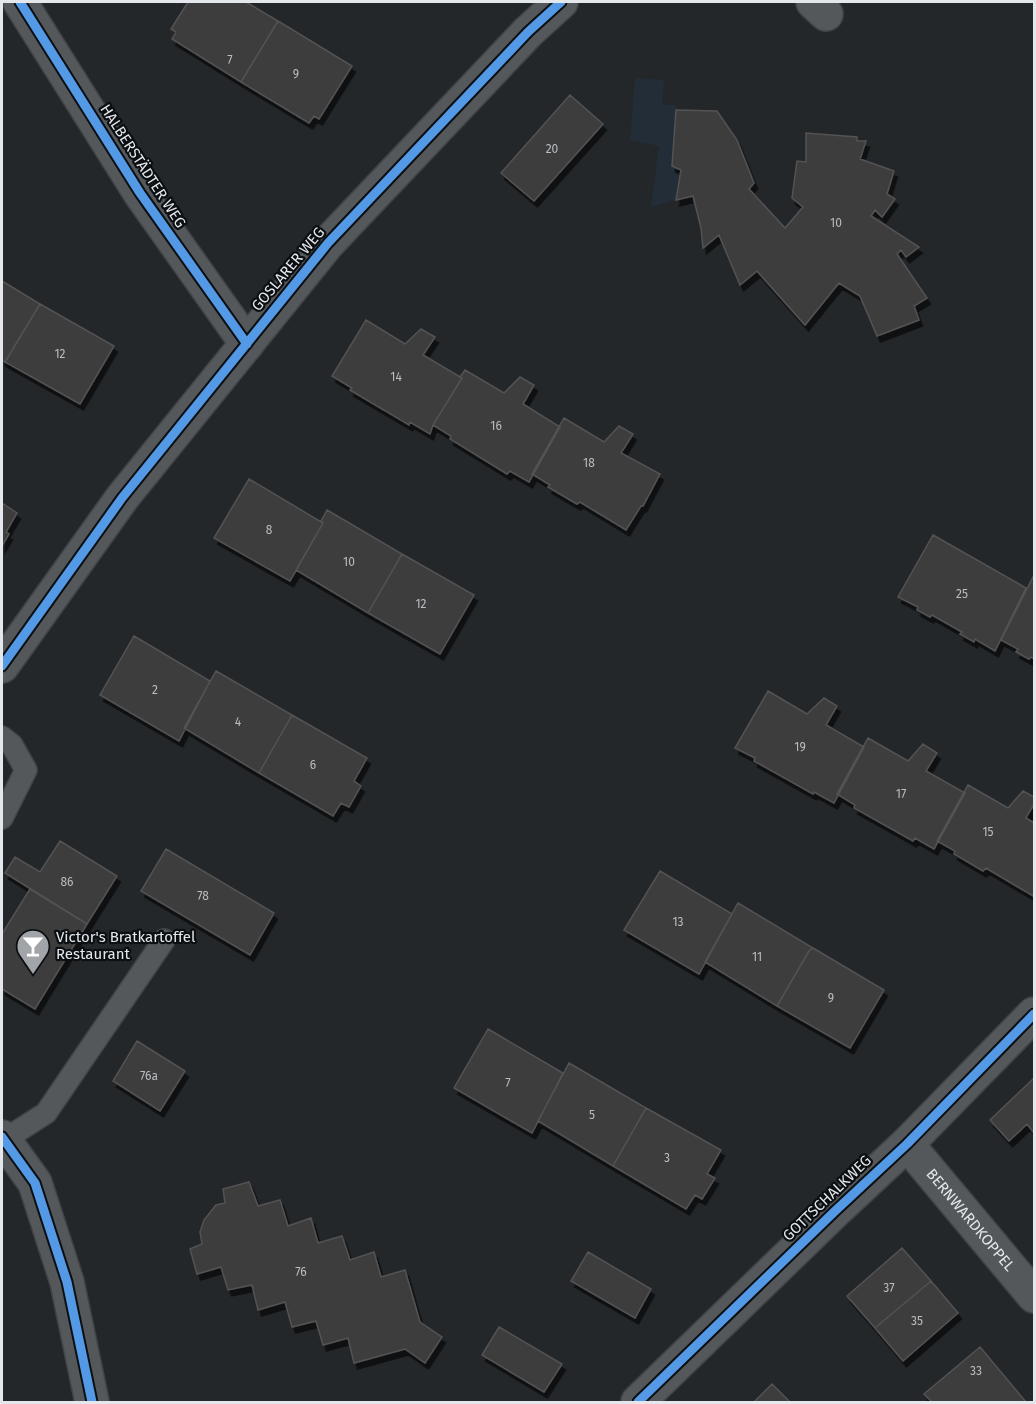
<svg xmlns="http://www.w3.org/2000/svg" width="1036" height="1404" viewBox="0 0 1036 1404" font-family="'Fira Sans',sans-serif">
<defs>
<filter id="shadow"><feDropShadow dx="3.5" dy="6" stdDeviation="0" flood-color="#0009"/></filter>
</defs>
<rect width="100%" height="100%" fill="#24272a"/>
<path fill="#232d38" d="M 635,78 L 664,80 L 662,105 L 676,105 L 672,166 L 681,170 L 676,200 L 651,207 L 659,146 L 630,140 Z"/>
<path fill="#3d3d3d" stroke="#535253" stroke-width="1.5" filter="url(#shadow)" d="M 188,2 L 246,2 L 278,21 L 241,82 L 172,39 L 176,32 L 171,29 Z
M 278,21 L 352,66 L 319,119 L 314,116 L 309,123 L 241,82 Z
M 570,95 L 603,124 L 534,201 L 501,173 Z
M 676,110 L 717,111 L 737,140 L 754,183 L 749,189 L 785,228 L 803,207 L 792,198 L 797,161 L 806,162 L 806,133 L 857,137 L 857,141 L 866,141 L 860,159 L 894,171 L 887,194 L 895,199 L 882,217 L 875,210 L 871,216 L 919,247 L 906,257 L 901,250 L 897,254 L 927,298 L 914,306 L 919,320 L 877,336 L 860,296 L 839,283 L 805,325 L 757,271 L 740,285 L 719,235 L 703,248 L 701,228 L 693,196 L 676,200 L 681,170 L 672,166 Z
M 2,281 L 40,304 L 5,362 L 2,360 Z
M 40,304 L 114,346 L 80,404 L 5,362 Z
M 366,320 L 405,344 L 421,329 L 435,337 L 423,355 L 462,378 L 433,425 L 430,434 L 410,422 L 409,425 L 350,390 L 352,388 L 332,376 Z
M 465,370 L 504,393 L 520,377 L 534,385 L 523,404 L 560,427 L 529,482 L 510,471 L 507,474 L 450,439 L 451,436 L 433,425 L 462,378 L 460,377 Z
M 564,418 L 604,442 L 619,426 L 633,434 L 621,453 L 660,474 L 643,506 L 641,506 L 626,530 L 580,502 L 577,504 L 548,487 L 550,485 L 532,474 Z
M 249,479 L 323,523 L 290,581 L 214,538 Z
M 2,503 L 17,513 L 6,532 L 9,534 L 2,546 Z
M 327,510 L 402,554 L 368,613 L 296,570 L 323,523 L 321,521 Z
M 933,535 L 1026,588 L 995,651 L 975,639 L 974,642 L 960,634 L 962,632 L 932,615 L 930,617 L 917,610 L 918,607 L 898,597 Z
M 402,554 L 474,595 L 440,654 L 368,613 Z
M 1033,577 L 1034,578 L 1034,659 L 1031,657 L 1029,659 L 1016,652 L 1018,649 L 1001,640 Z
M 134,636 L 210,681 L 179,741 L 100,695 Z
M 216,671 L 292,715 L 259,773 L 184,728 Z
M 768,691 L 807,714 L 824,698 L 837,706 L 826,725 L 864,747 L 834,803 L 814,792 L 813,794 L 754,761 L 755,758 L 735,748 Z
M 292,715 L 367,758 L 354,781 L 361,786 L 349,807 L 341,803 L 333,816 L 259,773 Z
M 868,738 L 908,761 L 923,744 L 937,753 L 926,771 L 965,793 L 934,849 L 915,838 L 913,841 L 854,808 L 855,805 L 837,794 Z
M 968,785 L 1008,808 L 1023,791 L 1034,797 L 1034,804 L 1026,818 L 1034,823 L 1034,893 L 1033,896 L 986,868 L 983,871 L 954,854 L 955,851 L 937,841 Z
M 60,841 L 117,876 L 87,924 L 5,873 L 15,857 L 40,872 Z
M 166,849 L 274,913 L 250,955 L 141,891 Z
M 660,871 L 732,914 L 699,974 L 624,930 Z
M 30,889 L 87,924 L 35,1009 L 2,989 L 2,934 Z
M 738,903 L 813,948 L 809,951 L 777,1006 L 705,962 Z
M 813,948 L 884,990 L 850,1048 L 777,1006 L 809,951 Z
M 488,1029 L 563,1073 L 532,1133 L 454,1088 Z
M 137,1041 L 185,1071 L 160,1111 L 113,1081 Z
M 569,1063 L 646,1108 L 613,1166 L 538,1121 Z
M 1034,1078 L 1034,1133 L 1027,1124 L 1009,1141 L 990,1120 Z
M 646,1108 L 721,1150 L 707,1174 L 715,1178 L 702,1199 L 695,1195 L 686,1209 L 613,1166 Z
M 249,1182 L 258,1206 L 280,1200 L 288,1226 L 311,1218 L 318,1243 L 342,1236 L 350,1260 L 374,1252 L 381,1277 L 405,1270 L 420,1322 L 442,1337 L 425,1363 L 405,1349 L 354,1363 L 348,1338 L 323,1345 L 316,1321 L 292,1327 L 285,1302 L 258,1310 L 252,1285 L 228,1290 L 221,1267 L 197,1274 L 190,1249 L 202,1244 L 200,1232 L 204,1220 L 216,1205 L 225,1203 L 223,1189 Z
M 902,1248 L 931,1281 L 875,1328 L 847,1296 Z
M 588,1252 L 651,1289 L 635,1318 L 571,1281 Z
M 931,1281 L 958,1313 L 903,1361 L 875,1328 Z
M 499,1327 L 562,1364 L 544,1392 L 482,1355 Z
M 980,1347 L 1026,1402 L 932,1402 L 924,1394 Z
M 772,1384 L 790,1402 L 754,1402 Z"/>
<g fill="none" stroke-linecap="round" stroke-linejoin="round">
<defs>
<path id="lane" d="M 2,737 L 12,745 L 26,770 L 2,818
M 4,1140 L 46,1113 L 164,940"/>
<g id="street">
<path d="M 20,2 L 140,193 L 247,344"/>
<path d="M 813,2 L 826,14"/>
<path d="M 2,666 L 122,498 L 328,243 L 528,32 L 561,2"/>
<path id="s1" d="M 907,1144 L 1034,1296"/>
<path d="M 638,1402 L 834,1212 L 907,1144 L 1034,1014"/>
</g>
<path id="secondary" d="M 2,1137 L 35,1183 L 67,1282 L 92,1402"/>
</defs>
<use href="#lane" stroke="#404347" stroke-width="24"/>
<use href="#street" stroke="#404347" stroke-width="36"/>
<use href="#secondary" stroke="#404347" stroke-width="36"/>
<use href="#lane" stroke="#55585b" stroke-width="21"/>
<use href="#street" stroke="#55585b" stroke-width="33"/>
<use href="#secondary" stroke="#55585b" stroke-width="33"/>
<defs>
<path id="cycleway" d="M 20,2 L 140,193 L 247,344
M 2,666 L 122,498 L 328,243 L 528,32 L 561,2
M 2,1137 L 35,1183 L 67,1282 L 92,1402
M 638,1402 L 834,1212 L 907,1144 L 1034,1014"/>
</defs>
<use href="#cycleway" stroke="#0c0f12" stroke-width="13"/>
<use href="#cycleway" stroke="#5399e6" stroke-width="9"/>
</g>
<defs>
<symbol id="bar-pin" viewBox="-11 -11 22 30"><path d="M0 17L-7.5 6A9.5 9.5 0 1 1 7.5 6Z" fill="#a1a4a9" stroke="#0c0f12"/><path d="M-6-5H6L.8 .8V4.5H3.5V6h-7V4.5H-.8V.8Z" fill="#fff"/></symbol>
</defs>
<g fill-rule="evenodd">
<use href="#bar-pin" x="14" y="927" width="38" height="52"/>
</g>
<g text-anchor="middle" stroke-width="4.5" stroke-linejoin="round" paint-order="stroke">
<g font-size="12" fill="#babdc1">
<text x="230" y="64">7</text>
<text x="296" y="78">9</text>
<text x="552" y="153">20</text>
<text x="836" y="227">10</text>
<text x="60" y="358">12</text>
<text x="396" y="381">14</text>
<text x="496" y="430">16</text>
<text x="589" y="467">18</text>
<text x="269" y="534">8</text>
<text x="349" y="566">10</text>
<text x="962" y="598">25</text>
<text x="421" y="608">12</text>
<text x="155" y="694">2</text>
<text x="238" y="726">4</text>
<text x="800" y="751">19</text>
<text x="313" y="769">6</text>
<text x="901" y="798">17</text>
<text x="988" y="836">15</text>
<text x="67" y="886">86</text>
<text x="203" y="900">78</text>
<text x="678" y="926">13</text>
<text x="757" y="961">11</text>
<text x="831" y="1002">9</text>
<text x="149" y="1080">76a</text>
<text x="508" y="1087">7</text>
<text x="592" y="1119">5</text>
<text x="667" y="1162">3</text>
<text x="301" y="1276">76</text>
<text x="889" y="1292">37</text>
<text x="917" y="1325">35</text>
<text x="976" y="1375">33</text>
</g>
<g font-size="15" fill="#e4e8ed" stroke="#0c0f12">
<text transform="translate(143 166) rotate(57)" y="5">HALBERSTÄDTER WEG</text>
<text transform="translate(288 269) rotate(-50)" y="5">GOSLARER WEG</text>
<text transform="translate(827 1198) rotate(-44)" y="5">GOTTSCHALKWEG</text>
<text dy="5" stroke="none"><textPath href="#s1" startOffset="99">BERNWARDKOPPEL</textPath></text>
</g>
<g font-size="15" fill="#e4e8ed" stroke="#0c0f12" text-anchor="start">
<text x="56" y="942">Victor's Bratkartoffel<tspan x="56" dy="17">Restaurant</tspan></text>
</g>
</g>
<rect width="1036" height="1404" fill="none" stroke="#e4e8ed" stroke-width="6"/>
</svg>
